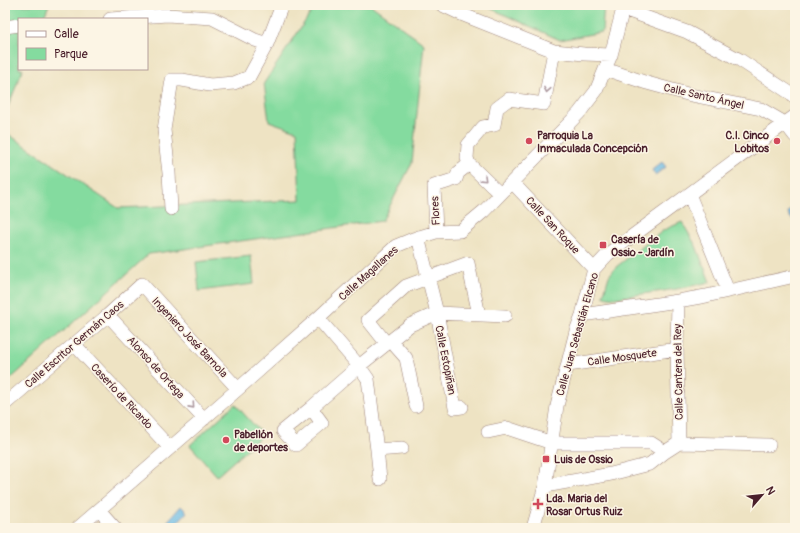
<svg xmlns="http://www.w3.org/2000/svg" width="800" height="533" viewBox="0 0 800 533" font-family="Pangolin,sans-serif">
<rect width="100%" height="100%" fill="#fcf5e5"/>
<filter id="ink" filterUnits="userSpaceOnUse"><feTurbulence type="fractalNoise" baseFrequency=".025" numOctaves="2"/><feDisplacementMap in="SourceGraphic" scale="8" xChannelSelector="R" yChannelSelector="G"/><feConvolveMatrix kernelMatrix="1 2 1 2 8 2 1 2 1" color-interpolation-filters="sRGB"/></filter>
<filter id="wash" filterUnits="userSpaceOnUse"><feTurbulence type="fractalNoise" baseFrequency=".012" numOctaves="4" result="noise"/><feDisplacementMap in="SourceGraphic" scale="16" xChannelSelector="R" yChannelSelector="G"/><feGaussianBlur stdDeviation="0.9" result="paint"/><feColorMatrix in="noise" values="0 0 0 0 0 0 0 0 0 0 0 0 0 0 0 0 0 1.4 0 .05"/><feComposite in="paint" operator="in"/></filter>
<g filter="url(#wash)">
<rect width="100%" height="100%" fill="#eee3c3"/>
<path fill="#84db9f" stroke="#677d65" d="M 5,5 L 49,5 L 43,19 L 19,19 L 19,69 L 23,69 L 5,114 Z
M 316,5 L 371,5 L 424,44 L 412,163 L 382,221 L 149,254 L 5,384 L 5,132 L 118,208 L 300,200 L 297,131 L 269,121 L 264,83 Z
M 483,5 L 604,5 L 602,32 L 560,40 Z
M 682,222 L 696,246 L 710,282 L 677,289 L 615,298 L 603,296 L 609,276 L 616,267 L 664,230 Z
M 251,256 L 254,284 L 199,291 L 196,262 Z
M 235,404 L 263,435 L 217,476 L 190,445 Z"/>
<path fill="#6abbe5" stroke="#5a6d88" d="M 662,162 L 666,167 L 655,175 L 652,170 Z
M 795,208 L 795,219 L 794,220 L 790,217 L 788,213 L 791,209 Z
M 181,506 L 187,512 L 172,528 L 171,528 L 166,523 Z"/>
</g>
<g filter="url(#ink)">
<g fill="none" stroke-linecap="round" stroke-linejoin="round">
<defs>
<path id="minor" d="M 442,5 L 461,14 L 554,51 L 584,54 L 611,55
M 623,9 L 687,32 L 740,60 L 790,93 L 795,98
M 110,19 L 167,15 L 212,18 L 255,40 L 267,44
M 5,27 L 19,25
M 605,69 L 647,83 L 691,95 L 761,109 L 785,123 L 795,136
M 512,182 L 594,269
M 500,194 L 469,164 L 467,158 L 468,145 L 483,127 L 494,125 L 497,108 L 509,99 L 544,104 L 554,51
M 689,194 L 728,291
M 171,209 L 169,173 L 164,130 L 172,80 L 182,80 L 210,85 L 234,83 L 249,77 L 267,44 L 282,5
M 436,232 L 434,186 L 456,179 L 458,173 L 469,164
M 418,237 L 437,313 L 455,408 L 462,407
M 678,301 L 677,349 L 679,443
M 108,315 L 204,419
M 582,315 L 678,301 L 706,296 L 795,276
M 318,318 L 359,366 L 368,379 L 377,450 L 380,479
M 391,341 L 406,358 L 416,406
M 74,344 L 170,448
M 387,344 L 368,320 L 406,286 L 468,263 L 479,315
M 568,365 L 677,349
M 5,404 L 108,315 L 142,284 L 238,389
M 311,408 L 322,423 L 296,445 L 283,431 L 311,408 L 359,366 L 410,325 L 437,313 L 505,316
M 488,432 L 507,428 L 552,443 L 651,443 L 665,452
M 679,443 L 769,445
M 377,450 L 402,448
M 545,486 L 611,474 L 650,464 L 665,452 L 679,443
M 99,510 L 115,528
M 78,528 L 238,389 L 318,318 L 396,246 L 413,239 L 436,232 L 460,231 L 484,211 L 579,113 L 596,91 L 611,55 L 624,5
M 533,528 L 545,486 L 557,406 L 576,331 L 582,315 L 594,269 L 608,254 L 795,116"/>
</defs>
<use href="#minor" stroke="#9c8177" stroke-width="14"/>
<use href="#minor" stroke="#fff" stroke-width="13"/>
</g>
<defs><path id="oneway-chevron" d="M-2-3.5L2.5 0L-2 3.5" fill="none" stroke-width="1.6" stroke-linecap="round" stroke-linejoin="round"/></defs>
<g stroke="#ae9aa0">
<use href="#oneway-chevron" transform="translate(547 90) rotate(100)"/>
<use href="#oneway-chevron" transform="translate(484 179) rotate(44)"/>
<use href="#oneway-chevron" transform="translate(192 406) rotate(48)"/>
</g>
</g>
<g fill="#d1495b" stroke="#fcf5e5" stroke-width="1.5">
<circle cx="529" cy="141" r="4"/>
<circle cx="777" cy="141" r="4"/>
<rect x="599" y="241" width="8" height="8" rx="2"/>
<circle cx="226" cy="440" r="4"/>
<rect x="542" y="455" width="8" height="8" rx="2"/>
<path d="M536 498h4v4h4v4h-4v4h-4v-4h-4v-4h4z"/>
</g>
<g text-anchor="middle" stroke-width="3" stroke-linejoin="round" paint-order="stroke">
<g font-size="11" fill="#4a1f2b" stroke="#fcf5e5">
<text transform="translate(704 96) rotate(13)" y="4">Calle Santo Ángel</text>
<text transform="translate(435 211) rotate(-93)" y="4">Flores</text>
<text transform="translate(553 225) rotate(47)" y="4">Calle San Roque</text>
<text transform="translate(368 273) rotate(-42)" y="4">Calle Magallanes</text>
<text transform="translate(577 334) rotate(-74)" y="4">Calle Juan Sebastián Elcano</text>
<text transform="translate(190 337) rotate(47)" y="4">Ingeniero José Barnola</text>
<text transform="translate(74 344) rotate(-41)" y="4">Calle Escritor Germán Caos</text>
<text transform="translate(622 357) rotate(-8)" y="4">Calle Mosquete</text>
<text transform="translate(446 360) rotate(79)" y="4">Calle Estopiñan</text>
<text transform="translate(156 367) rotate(48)" y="4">Alonso de Ortega</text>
<text transform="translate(678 372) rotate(-91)" y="4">Calle Cantera del Rey</text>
<text transform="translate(122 396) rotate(47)" y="4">Caserío de Ricardo</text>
</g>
<g font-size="11" font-weight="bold" fill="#4a1f2b" stroke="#fcf5e5" text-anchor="start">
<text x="537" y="139">Parroquia La<tspan x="537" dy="13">Inmaculada Concepción</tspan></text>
<text x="769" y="139" text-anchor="end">C.I. Cinco<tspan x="769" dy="13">Lobitos</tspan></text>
<text x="611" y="243">Casería de<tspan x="611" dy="13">Ossio - Jardín</tspan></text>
<text x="234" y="438">Pabellón<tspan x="234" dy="13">de deportes</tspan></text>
<text x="554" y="463">Luis de Ossio</text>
<text x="546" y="502">Lda. Maria del<tspan x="546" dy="13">Rosar Ortus Ruiz</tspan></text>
</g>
</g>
<rect width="800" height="533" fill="none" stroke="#fcf5e5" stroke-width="20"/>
<rect x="18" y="18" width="130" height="52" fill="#fcf5e5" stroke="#b59f9b"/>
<rect x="26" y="31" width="20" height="6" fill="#ffffff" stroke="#b59f9b"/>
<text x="54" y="38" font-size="12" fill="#4a1f2b">Calle</text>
<rect x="26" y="48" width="20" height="12" fill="#84db9f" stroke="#b59f9b"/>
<text x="54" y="58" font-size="12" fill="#4a1f2b">Parque</text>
<g transform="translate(762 495) rotate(62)" stroke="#fcf5e5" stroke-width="3" paint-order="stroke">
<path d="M0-3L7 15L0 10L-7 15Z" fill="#4a1f2b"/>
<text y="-6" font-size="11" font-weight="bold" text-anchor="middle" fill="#4a1f2b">N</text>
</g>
</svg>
